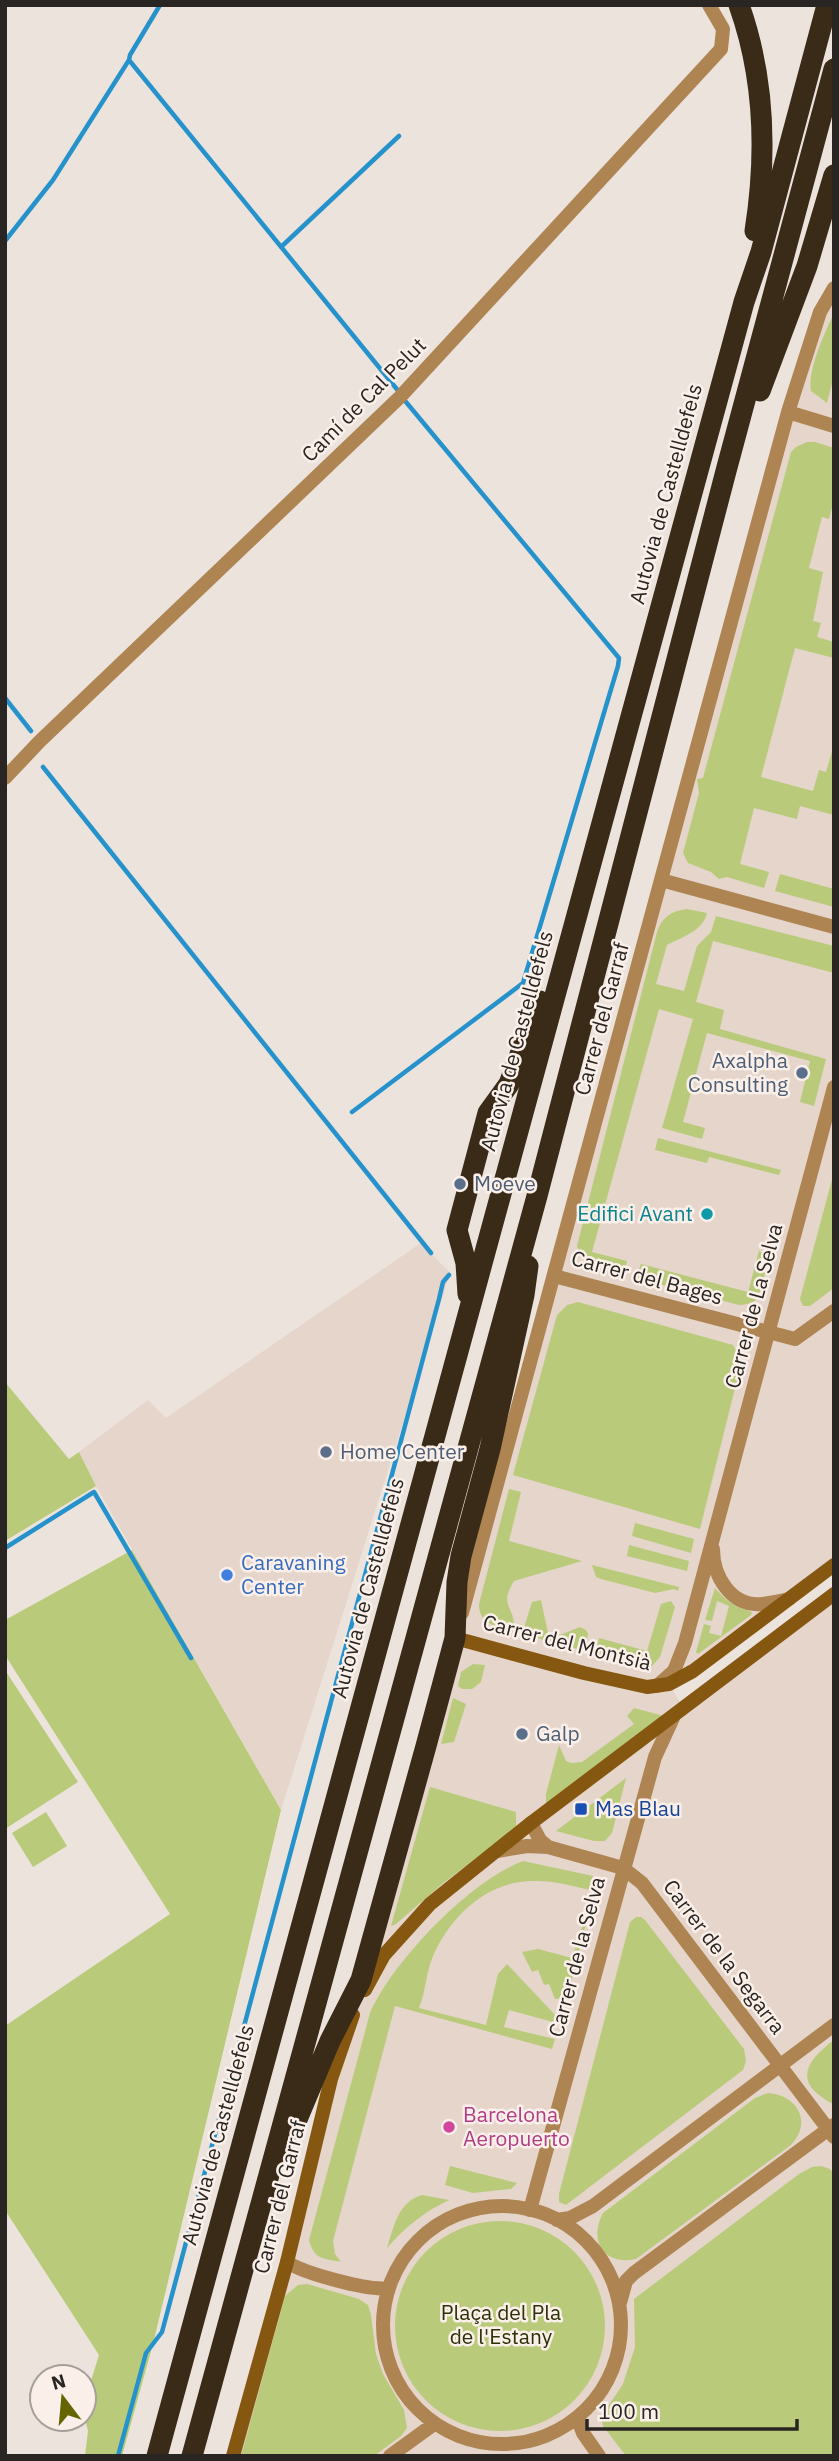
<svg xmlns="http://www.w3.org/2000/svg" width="839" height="2461" viewBox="0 0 839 2461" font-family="'IBM Plex Sans',sans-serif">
<rect width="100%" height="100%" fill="#ece3dc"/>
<path fill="#e5d5ca" d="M 834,288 L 834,1560 L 667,1681 L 684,1709 L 834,1595 L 834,2456 L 233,2456 L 788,412 Z
M 421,1243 L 450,1273 L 281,1810 L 96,1486 L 79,1452 L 148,1400 L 166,1418 Z"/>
<path fill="#b9cb7b" d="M 834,313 L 834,376 L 827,403 L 811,391 C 807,371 825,332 834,313 Z
M 807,442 L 815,442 L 834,448 L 834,500 L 829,519 L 822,517 L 809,568 L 823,572 L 813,621 L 821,623 L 817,637 L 834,642 L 834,658 L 795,648 L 761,777 L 813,791 L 819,770 L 826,772 L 834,745 L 834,815 L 800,806 L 797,819 L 754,808 L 740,864 L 769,872 L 764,888 L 727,877 L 719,879 L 711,872 L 688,863 L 683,853 L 699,793 L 697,779 L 703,778 L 791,452 L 796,447 Z
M 780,874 L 834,889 L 834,907 L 775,891 Z
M 687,909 L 707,913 C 703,931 682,937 667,945 L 656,984 L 684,991 L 697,946 L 711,932 L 716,916 L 834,946 L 834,973 L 713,941 L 696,1002 L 724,1010 L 720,1029 L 826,1059 L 814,1106 L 800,1102 L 810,1061 L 707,1033 L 683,1122 L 705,1128 L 702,1139 L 662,1128 L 693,1019 L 659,1009 L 592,1252 L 627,1261 L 624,1273 L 582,1258 L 577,1246 L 657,932 C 662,917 671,911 687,909 Z
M 658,1138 L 781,1170 L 779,1175 L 709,1157 L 707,1163 L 655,1150 Z
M 834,1172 L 834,1288 L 810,1306 L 803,1306 L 800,1299 Z
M 759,1251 L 770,1256 L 759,1294 C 755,1304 749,1304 739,1305 L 636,1278 L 641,1264 L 748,1292 Z
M 578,1302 L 733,1345 L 739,1356 L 739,1372 L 700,1529 L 513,1475 L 557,1315 L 567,1305 Z
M 5,1382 L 69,1459 L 79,1452 L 96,1486 L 5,1541 Z
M 509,1489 L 521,1492 L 509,1541 L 582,1561 L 514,1581 C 497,1608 518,1608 513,1630 C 496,1626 479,1625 479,1604 Z
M 635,1523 L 694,1539 L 691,1553 L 632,1536 Z
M 629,1545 L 689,1561 L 687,1571 L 627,1556 Z
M 132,1550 L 281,1810 L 153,2344 L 122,2456 L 85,2456 L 88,2431 L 84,2415 L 84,2403 L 99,2355 L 5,2210 L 5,2026 L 170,1914 L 5,1655 L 5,1620 Z
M 592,1565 L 679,1587 L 678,1591 L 674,1589 L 655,1593 L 601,1579 L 596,1577 Z
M 715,1588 C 726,1601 735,1607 752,1612 L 751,1615 L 698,1654 L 696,1652 L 704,1624 L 711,1626 L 709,1633 L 721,1636 L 729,1606 L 717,1601 L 712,1621 L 705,1620 Z
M 541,1600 L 548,1633 L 555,1637 L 580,1627 L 586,1630 L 588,1634 L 585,1651 L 522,1634 L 532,1602 Z
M 671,1601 L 675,1607 L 660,1657 L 652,1666 L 636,1665 L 595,1654 L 599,1638 L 647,1651 L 661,1604 Z
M 473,1664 L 485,1665 L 481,1682 L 472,1689 L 462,1689 L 458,1686 L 461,1672 Z
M 5,1670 L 78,1782 L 5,1829 Z
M 453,1698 L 466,1704 L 454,1742 L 441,1744 Z
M 634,1708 L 664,1716 L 546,1804 L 546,1794 L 559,1745 L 566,1761 L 571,1763 L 582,1762 L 634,1724 L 627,1716 Z
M 626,1778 L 612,1833 L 605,1841 L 594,1841 L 556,1831 Z
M 430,1787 L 516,1812 L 516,1828 L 442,1884 L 396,1924 L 391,1926 Z
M 46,1812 L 67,1846 L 33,1867 L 12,1833 Z
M 523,1861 L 593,1876 L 590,1890 C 573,1886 554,1881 537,1881 C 489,1879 451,1915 433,1956 C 426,1972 426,1991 419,2008 L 486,2025 L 498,1974 L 507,1964 L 557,2017 L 553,2022 L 509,2010 L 504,2027 L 555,2039 L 552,2049 L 395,2006 L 333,2241 L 335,2254 L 341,2262 C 323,2258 314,2260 309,2240 L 370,2013 C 393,1961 470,1881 523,1861 Z
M 595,1888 L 567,1998 L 555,1999 L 549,1984 L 544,1985 L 538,1970 L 532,1972 L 522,1952 L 538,1949 L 572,1958 Z
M 636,1917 L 641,1917 L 645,1920 L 744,2049 L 746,2061 L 743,2070 L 566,2205 L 559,2202 L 559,2194 L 630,1922 Z
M 834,2040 L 834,2104 L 833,2104 C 794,2084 803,2063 834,2040 Z
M 768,2093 C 797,2095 813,2122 791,2145 L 636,2259 C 604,2266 588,2241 603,2213 L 755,2098 Z
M 450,2166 L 517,2183 L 511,2189 L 473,2193 L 445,2185 Z
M 821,2166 L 830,2169 L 834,2174 L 834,2456 L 626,2456 L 603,2426 L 601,2417 L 623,2384 L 635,2347 L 634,2299 L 799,2174 L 812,2167 Z
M 422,2195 L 449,2200 C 424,2212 405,2227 387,2248 C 394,2226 398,2202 422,2195 Z
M395 2326a105 105 0 1 1 210 0a105 105 0 1 1-210 0Z
M 307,2284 L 359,2299 L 368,2305 L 371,2315 L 376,2354 L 383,2374 L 404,2410 L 407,2428 L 401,2436 L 374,2456 L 241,2456 L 285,2296 L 298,2285 Z"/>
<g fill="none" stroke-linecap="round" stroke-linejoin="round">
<path stroke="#2692cb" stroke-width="4.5" d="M 160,5 L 130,55 L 129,60 L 400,393
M 5,241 L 53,180 L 129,60
M 281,247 L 399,136
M 5,698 L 31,731
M 43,767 L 431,1253
M 352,1112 L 523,983 L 618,666 L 619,658 L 406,402
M 5,1548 L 94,1492 L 191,1658
M 118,2456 L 146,2353 L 162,2332 L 439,1299 L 443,1282 L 449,1275"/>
<path stroke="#ad8452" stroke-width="14" d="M 788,412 L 834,426
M 5,778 L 39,742 L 400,397 L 721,49 L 723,29 L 709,5
M 661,880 L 834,927
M 554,1276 L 795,1339 L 834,1311
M 713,1549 C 713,1576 731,1607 762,1604 C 771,1603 780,1601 789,1599
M 462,1613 L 788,412 L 820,312 L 834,288
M 657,1686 L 674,1671 L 685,1643 L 834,1087
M 531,1823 L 540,1840 L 548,1847 L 623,1868 L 642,1883 L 834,2137
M 497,1851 L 527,1846 L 548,1847
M383 2325a119 119 0 1 1 238 0a119 119 0 1 1-238 0Z
M 530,2210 L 655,1757 L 673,1718
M 557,2220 L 570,2218 L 593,2206 L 834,2025
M 287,2262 C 303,2273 368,2291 388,2288
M 620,2303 L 626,2281 L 634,2273 L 834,2125
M 577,2417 L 583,2433 L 599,2456
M 390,2456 L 434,2424"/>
<path stroke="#865710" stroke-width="14" d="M 455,1638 L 584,1673 L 647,1687 L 669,1684 L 693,1671 L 834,1565
M 365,1990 L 384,1955 L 430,1904 L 531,1823 L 834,1594
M 233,2456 L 287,2262 L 331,2079 L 353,2015"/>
<path stroke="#3a2b18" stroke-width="21" d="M 739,5 C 765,78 767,155 755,231
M 760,391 L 807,266 L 834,175
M 468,1294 L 466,1263 L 457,1230 L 488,1113 L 509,1084 L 540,1001
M 293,2129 L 330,2041 L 361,1980 L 426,1746 L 455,1638 L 457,1582 L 461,1556 L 490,1449 L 524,1295 L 528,1266
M 157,2456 L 744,302 L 761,252 L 827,5
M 192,2456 L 537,1196 L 726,471 L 834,69"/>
</g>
<g fill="#5c6f8a" stroke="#faf0e9" stroke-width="2.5">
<circle cx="802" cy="1073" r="7"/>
<circle cx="460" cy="1184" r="7"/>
<circle cx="326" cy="1452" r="7"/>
<circle cx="522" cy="1734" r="7"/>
</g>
<circle fill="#0f9aa8" stroke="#faf0e9" stroke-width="2.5" cx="707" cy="1214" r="7"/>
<circle fill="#3f7fe0" stroke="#faf0e9" stroke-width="2.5" cx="227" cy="1575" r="7"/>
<rect fill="#1a4fb4" stroke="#faf0e9" stroke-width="2.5" x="574" y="1802" width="14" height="14" rx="3.5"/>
<circle fill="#d1479c" stroke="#faf0e9" stroke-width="2.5" cx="449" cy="2127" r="7"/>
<g text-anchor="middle" stroke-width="5" stroke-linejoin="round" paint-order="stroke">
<g font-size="21" fill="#292523" stroke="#faf0e9">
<text transform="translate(364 400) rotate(-45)" y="7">Camí de Cal Pelut</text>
<text transform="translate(666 494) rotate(-75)" y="7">Autovia de Castelldefels</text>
<text transform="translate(602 1019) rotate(-75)" y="7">Carrer del Garraf</text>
<text transform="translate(517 1041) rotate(-75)" y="7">Autovia de Castelldefels</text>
<text transform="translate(647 1278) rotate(15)" y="7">Carrer del Bages</text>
<text transform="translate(754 1306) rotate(-75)" y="7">Carrer de La Selva</text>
<text transform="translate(368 1588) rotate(-75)" y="7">Autovia de Castelldefels</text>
<text transform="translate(567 1643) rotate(14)" y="7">Carrer del Montsià</text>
<text transform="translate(577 1957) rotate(-75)" y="7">Carrer de la Selva</text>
<text transform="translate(724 1957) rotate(53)" y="7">Carrer de la Segarra</text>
<text transform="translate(218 2135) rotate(-75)" y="7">Autovia de Castelldefels</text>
<text transform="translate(280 2197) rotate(-76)" y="7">Carrer del Garraf</text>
</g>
<g font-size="21" fill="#4e5e75" stroke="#faf0e9" text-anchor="start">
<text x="788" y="1068" text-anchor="end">Axalpha<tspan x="788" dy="24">Consulting</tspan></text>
<text x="474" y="1191">Moeve</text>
<text x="340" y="1459">Home Center</text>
<text x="536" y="1741">Galp</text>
</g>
<g font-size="21" fill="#0d838f" stroke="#faf0e9" text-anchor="end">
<text x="693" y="1221">Edifici Avant</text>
</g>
<g font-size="21" fill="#366cbe" stroke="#faf0e9" text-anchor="start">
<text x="241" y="1570">Caravaning<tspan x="241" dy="24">Center</tspan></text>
</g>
<g font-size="21" fill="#164399" stroke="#faf0e9" text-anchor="start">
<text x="595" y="1816">Mas Blau</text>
</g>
<g font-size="21" fill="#b23c85" stroke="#faf0e9" text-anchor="start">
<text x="463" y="2122">Barcelona<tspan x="463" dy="24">Aeropuerto</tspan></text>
</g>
<g font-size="21" fill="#2a3107" stroke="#faf0e9">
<text x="501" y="2320">Plaça del Pla<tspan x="501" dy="24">de l'Estany</tspan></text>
</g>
</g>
<rect width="839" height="2461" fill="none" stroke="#292523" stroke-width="14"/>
<g transform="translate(63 2398) rotate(344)"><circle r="33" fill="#faf0e9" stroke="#a69f9a" stroke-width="2"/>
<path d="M0-5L12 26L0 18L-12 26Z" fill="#646500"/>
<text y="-10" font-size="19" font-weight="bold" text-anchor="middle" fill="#292523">N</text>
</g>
<path d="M587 2419v10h210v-10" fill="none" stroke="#292523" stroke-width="3.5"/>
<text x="598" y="2419" font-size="21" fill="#292523" stroke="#faf0e9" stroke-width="5" paint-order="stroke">100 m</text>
</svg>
